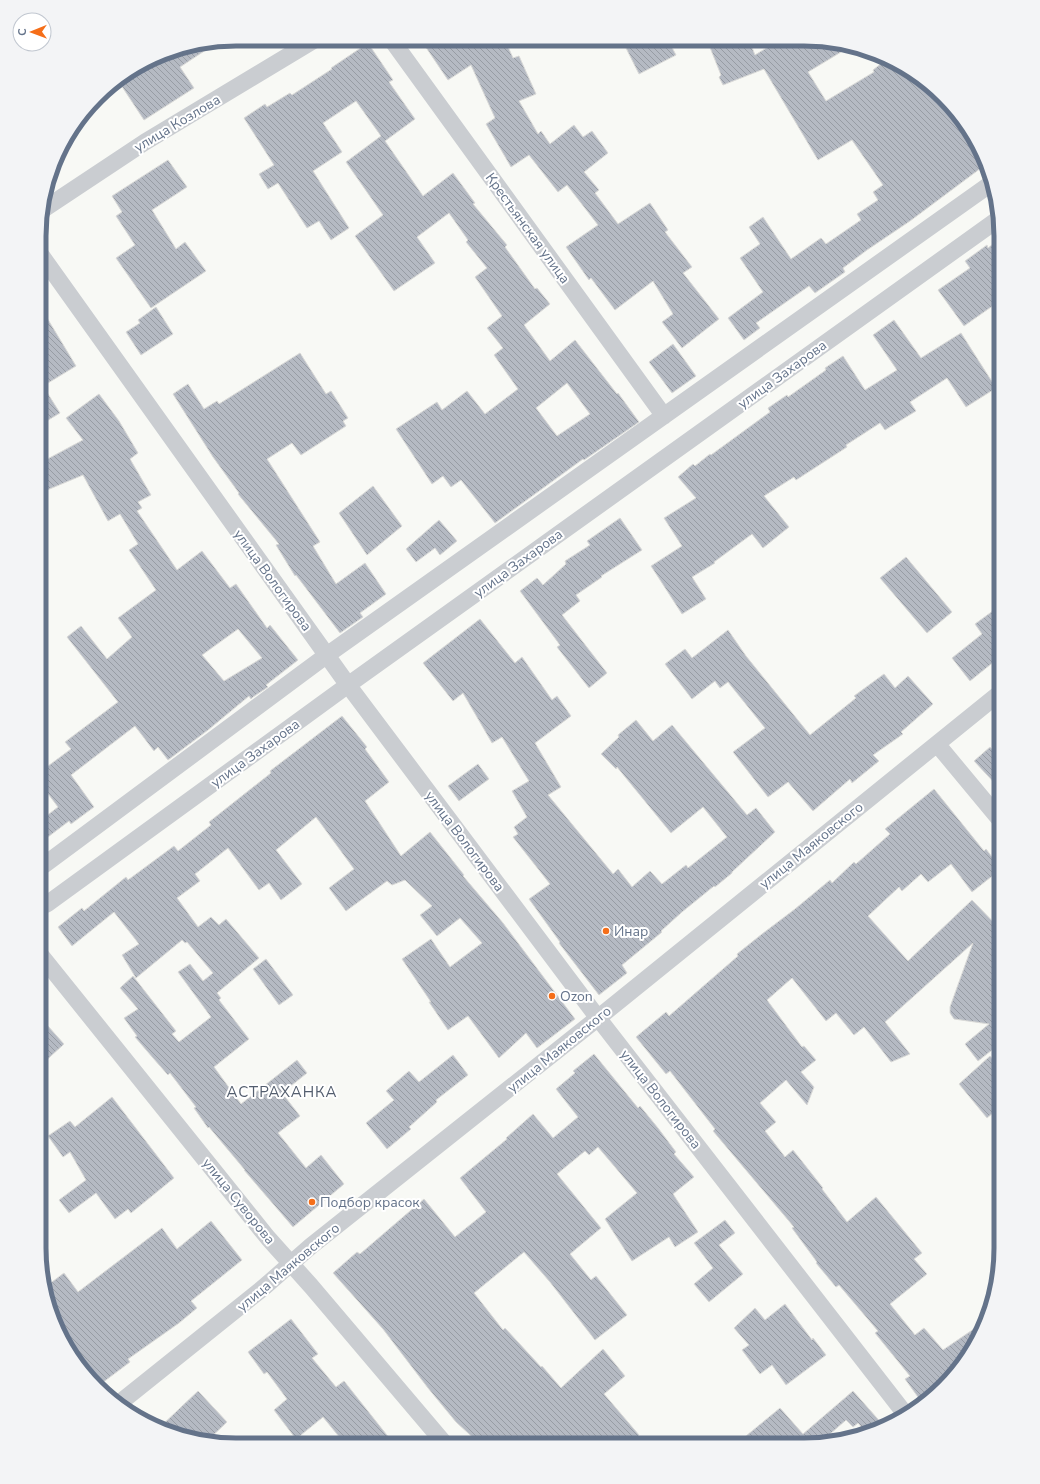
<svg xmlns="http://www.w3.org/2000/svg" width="1040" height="1484" viewBox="0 0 1040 1484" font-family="'Nunito Sans',sans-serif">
<defs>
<pattern id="building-back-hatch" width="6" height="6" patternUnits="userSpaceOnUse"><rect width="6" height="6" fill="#b5bac3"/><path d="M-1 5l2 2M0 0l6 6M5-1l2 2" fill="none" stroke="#979ca4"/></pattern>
</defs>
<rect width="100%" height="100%" fill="#f8f9f5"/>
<path fill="url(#building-back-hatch)" stroke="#dadad8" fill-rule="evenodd" d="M 421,40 L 505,40 L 513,58 L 519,56 L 536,94 L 519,101 L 538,134 L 541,131 L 550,144 L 574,125 L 583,137 L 592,131 L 608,153 L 584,172 L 599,190 L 595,193 L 618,224 L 650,203 L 668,230 L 665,232 L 692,267 L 683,273 L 719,319 L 682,348 L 662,322 L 673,314 L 653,281 L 615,310 L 591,278 L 589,280 L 566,247 L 598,225 L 567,185 L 558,192 L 529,155 L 511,167 L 486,124 L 495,118 L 471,65 L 448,80 Z
M 622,40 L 668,40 L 676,55 L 639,74 Z
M 707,40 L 749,40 L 755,55 L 778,41 L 830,41 L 851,46 L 808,72 L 826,101 L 874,72 L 873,70 L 887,59 L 924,79 L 952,106 L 981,149 L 985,165 L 910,221 L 867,250 L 843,268 L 845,272 L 815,293 L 809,286 L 756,323 L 760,328 L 744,340 L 728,318 L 763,292 L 740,258 L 760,244 L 749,227 L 763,217 L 791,259 L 821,238 L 826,244 L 861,220 L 857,214 L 878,200 L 873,192 L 883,185 L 852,140 L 818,160 L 764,69 L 723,85 L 719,77 L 721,75 Z
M 218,42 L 180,67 L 194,88 L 144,120 L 119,82 L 172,50 Z
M 368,43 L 393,80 L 389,82 L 415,119 L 385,141 L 423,196 L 453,173 L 475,203 L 473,204 L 507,245 L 505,247 L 535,289 L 537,288 L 550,304 L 524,325 L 550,361 L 575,340 L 617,394 L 618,393 L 639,422 L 584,460 L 583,459 L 495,523 L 461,480 L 451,487 L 443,476 L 432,484 L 396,429 L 437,402 L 442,410 L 467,391 L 485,414 L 518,389 L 494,355 L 503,348 L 487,328 L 502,316 L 475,277 L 487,268 L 466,242 L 468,240 L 449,213 L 417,237 L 435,263 L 394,291 L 355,236 L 383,215 L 346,162 L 381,136 L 356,101 L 323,123 L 342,152 L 313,171 L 349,228 L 331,240 L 319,221 L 307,228 L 278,183 L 268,189 L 259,174 L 274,165 L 244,118 L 265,104 L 267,107 L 290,93 L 292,95 L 332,69 L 331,68 ZM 567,383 L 590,414 L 557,436 L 536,408 Z
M 168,160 L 187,187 L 152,210 L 176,249 L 185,242 L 206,271 L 151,308 L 116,258 L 135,245 L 116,216 L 122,212 L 112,196 Z
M 1001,238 L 1001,300 L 964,326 L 938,290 L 970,268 L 965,261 L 987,245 L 988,248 Z
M 156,307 L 173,334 L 141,355 L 126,332 L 140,323 L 138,320 Z
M 41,308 L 76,366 L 43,386 L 60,413 L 40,425 Z
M 894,320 L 921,358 L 961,333 L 996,388 L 966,407 L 947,378 L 910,402 L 916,411 L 885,430 L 880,423 L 846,445 L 847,447 L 796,480 L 794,477 L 764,496 L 789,527 L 763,548 L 752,534 L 714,562 L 715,563 L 692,577 L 706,599 L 682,614 L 651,566 L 682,546 L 664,518 L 696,498 L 678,477 L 693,464 L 695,466 L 710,454 L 711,455 L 770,412 L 768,408 L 787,395 L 788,397 L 826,370 L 825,368 L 843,356 L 865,390 L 897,370 L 873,335 Z
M 673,344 L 696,376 L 672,393 L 649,362 Z
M 300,353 L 326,394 L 331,391 L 348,418 L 343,421 L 346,426 L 301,455 L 292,443 L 267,459 L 320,542 L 313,546 L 336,584 L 365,563 L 386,594 L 360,613 L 363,617 L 340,633 L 296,575 L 295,576 L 276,545 L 279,544 L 238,494 L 239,493 L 213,457 L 173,394 L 188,384 L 204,409 L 217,401 L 219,404 Z
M 99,394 L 119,421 L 138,453 L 130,459 L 151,495 L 138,502 L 142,508 L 137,511 L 177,570 L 202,551 L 230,588 L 236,584 L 267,628 L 270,625 L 298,660 L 266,685 L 268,687 L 253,697 L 251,699 L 249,696 L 208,730 L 168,760 L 158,747 L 154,751 L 135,726 L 71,775 L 94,807 L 71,824 L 69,821 L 40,843 L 40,821 L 58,807 L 40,783 L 40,772 L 71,749 L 65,742 L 118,702 L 67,637 L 81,626 L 107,659 L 132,637 L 118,618 L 156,590 L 129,550 L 138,544 L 120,514 L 108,521 L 83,475 L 40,493 L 40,463 L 83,440 L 66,418 ZM 238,629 L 262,658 L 224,681 L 202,655 Z
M 373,486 L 402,526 L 367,555 L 339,513 Z
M 620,518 L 642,550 L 601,576 L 602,577 L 576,595 L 580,601 L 562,615 L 607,673 L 589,688 L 557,647 L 560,645 L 520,591 L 537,578 L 543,585 L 566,564 L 565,561 L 590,545 L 587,541 Z
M 439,520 L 457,541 L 440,555 L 435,548 L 416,562 L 406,549 Z
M 906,557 L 952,612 L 927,633 L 880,578 Z
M 1001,605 L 1001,656 L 970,681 L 952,658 L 982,634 L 975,624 Z
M 480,619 L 515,663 L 522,657 L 552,700 L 557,696 L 571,716 L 535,743 L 561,787 L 548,795 L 613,874 L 618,869 L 632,887 L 650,871 L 662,884 L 686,865 L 688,868 L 727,837 L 703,807 L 671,833 L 617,767 L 616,769 L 601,754 L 619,737 L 618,735 L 636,720 L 653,741 L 672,725 L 747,815 L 756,808 L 775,832 L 732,872 L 732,873 L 715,887 L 714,886 L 682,912 L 661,931 L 662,932 L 622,965 L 627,973 L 599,995 L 559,943 L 560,942 L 529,899 L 550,884 L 513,837 L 518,834 L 514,827 L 527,817 L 512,791 L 529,781 L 502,737 L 492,743 L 463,693 L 453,701 L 423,663 Z
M 728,630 L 746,656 L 810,735 L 856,698 L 854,696 L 884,674 L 895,688 L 908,676 L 933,704 L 901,732 L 903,734 L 873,755 L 879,761 L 852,783 L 850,779 L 813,811 L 788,782 L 768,797 L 733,752 L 765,728 L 728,682 L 720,688 L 715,681 L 692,699 L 665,664 L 685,649 L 692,658 Z
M 342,716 L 367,747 L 365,749 L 389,782 L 365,801 L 401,856 L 430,832 L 464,875 L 463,876 L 503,923 L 575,1019 L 537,1048 L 526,1033 L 499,1058 L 468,1016 L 448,1030 L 429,1002 L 431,1002 L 402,959 L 431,939 L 450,967 L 482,943 L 460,918 L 437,936 L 420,915 L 432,906 L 405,880 L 392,885 L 387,881 L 346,911 L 329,888 L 354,869 L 316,817 L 276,850 L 302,884 L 281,900 L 269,883 L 259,890 L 228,848 L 195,874 L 200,881 L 177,898 L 198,927 L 211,917 L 219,925 L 226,919 L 259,958 L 217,993 L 221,998 L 219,1000 L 249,1039 L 214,1067 L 241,1104 L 297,1060 L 307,1073 L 282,1093 L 300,1116 L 278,1133 L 306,1168 L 321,1155 L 344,1184 L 293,1227 L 244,1170 L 245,1170 L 209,1127 L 208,1128 L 194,1108 L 196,1107 L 170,1073 L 168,1075 L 153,1058 L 135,1037 L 137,1036 L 124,1018 L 138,1009 L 120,988 L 133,976 L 176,1031 L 172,1034 L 179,1042 L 211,1017 L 178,972 L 190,964 L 203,981 L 213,973 L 187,942 L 185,943 L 182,940 L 136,978 L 122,955 L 139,944 L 114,912 L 72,946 L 58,927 L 82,908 L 84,911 L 126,877 L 128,880 L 174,846 L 178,851 L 211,825 L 209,822 L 271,773 L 270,771 Z
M 990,747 L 1001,760 L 1001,790 L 974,761 Z
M 478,764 L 489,779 L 459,801 L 448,786 Z
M 934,789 L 984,851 L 986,849 L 1001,869 L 972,892 L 951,864 L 928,882 L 921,874 L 902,891 L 899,887 L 868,916 L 908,961 L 972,900 L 1001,930 L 1001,1043 L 978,1061 L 965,1044 L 989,1024 L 954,1019 L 950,1013 L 950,1007 L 973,943 L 885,1022 L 910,1054 L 891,1062 L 864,1027 L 854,1035 L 836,1013 L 826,1021 L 792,978 L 767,1000 L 802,1047 L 804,1046 L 816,1060 L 801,1072 L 814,1087 L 807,1105 L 786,1080 L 760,1103 L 776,1122 L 765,1131 L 785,1157 L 793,1150 L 823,1188 L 822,1189 L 847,1222 L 876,1197 L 922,1253 L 914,1259 L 927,1274 L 890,1304 L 915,1335 L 924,1328 L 943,1350 L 987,1320 L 968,1358 L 934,1396 L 923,1404 L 905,1379 L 910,1376 L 875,1333 L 878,1331 L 839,1285 L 836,1287 L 816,1263 L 817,1262 L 792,1228 L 794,1227 L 713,1131 L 715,1129 L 670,1071 L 666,1074 L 636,1037 L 666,1012 L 669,1016 L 738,956 L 737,954 L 762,934 L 795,909 L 830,880 L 832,883 L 854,862 L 856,864 L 890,834 L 885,829 Z
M 266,959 L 293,995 L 279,1005 L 253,969 Z
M 39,1016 L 64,1044 L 39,1067 Z
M 594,1054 L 638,1108 L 640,1106 L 658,1128 L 676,1152 L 674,1154 L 694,1177 L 673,1194 L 698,1232 L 675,1247 L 669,1237 L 632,1261 L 605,1219 L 637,1193 L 598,1147 L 589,1155 L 585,1151 L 557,1174 L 601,1228 L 570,1254 L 591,1280 L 596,1276 L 627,1315 L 595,1340 L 550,1282 L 524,1252 L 474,1293 L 503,1330 L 505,1328 L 541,1367 L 542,1366 L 561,1388 L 603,1349 L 625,1376 L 604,1394 L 639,1435 L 629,1445 L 480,1444 L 456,1422 L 428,1388 L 383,1329 L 333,1273 L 357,1252 L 360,1254 L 424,1199 L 455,1237 L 486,1212 L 460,1178 L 507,1139 L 506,1138 L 533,1114 L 553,1138 L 578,1117 L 556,1089 L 575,1073 L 573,1071 Z
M 453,1055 L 468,1075 L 436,1100 L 437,1102 L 409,1127 L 411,1129 L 387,1149 L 366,1123 L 394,1100 L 386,1091 L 409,1071 L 419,1082 Z
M 990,1056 L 1001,1069 L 1001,1106 L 987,1118 L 959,1084 Z
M 112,1097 L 174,1178 L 131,1213 L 128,1209 L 115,1219 L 96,1193 L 69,1213 L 59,1200 L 86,1180 L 70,1152 L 63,1157 L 48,1136 L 70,1121 L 75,1127 Z
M 725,1220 L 735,1233 L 719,1245 L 743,1274 L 709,1302 L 694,1284 L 713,1268 L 694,1243 Z
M 211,1221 L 242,1260 L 191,1301 L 197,1308 L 179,1323 L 128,1359 L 130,1362 L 98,1386 L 83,1366 L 80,1368 L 59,1335 L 48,1285 L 64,1273 L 78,1292 L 162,1228 L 177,1249 Z
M 785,1304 L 812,1340 L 813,1338 L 826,1355 L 786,1385 L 772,1365 L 760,1374 L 742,1350 L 749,1345 L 734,1328 L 755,1308 L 765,1320 Z
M 291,1319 L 318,1354 L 312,1358 L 336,1387 L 344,1381 L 394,1444 L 345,1444 L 323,1417 L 296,1439 L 274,1410 L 287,1399 L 267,1372 L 264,1374 L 248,1352 Z
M 198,1391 L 227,1422 L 206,1442 L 158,1429 Z
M 853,1391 L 884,1426 L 865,1431 L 858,1423 L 853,1427 L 846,1420 L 822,1441 L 805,1445 L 735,1445 L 780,1408 L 803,1434 Z"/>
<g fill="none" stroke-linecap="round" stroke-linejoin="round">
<path stroke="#cacdd1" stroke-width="17" d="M 391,39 L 664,416
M 41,211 L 145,142 L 316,39
M 41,255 L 348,685 L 598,1018 L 906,1415
M 937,744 L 1001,821
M 40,868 L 327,655 L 989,185
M 40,906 L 47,904 L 348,685 L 997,220
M 39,953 L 268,1238 L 311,1286 L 445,1444
M 117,1405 L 263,1288 L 311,1246 L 598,1018 L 1001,692"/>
</g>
<g fill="#f56e19" stroke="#fff" stroke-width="1.5">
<circle cx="606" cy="931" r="4"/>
<circle cx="552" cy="996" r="4"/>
<circle cx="312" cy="1202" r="4"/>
</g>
<g text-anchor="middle" stroke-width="4" stroke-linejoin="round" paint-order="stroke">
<g font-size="14" fill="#64738a" stroke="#fff">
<text transform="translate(177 123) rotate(-31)" y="5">улица Козлова</text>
<text transform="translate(528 228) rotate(54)" y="5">Крестьянская улица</text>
<text transform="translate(782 374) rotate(-36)" y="5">улица Захарова</text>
<text transform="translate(518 563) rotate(-36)" y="5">улица Захарова</text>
<text transform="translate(273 580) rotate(54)" y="5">улица Вологирова</text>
<text transform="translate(255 753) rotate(-36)" y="5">улица Захарова</text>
<text transform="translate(465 841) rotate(53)" y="5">улица Вологирова</text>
<text transform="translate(811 845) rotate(-39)" y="5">улица Маяковского</text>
<text transform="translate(559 1049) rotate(-39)" y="5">улица Маяковского</text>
<text transform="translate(661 1099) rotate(52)" y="5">улица Вологирова</text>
<text transform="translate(239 1201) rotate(51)" y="5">улица Суворова</text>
<text transform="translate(288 1267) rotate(-40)" y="5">улица Маяковского</text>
</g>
<g font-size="14" fill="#64738a" stroke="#fff" text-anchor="start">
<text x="614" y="936">Инар</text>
<text x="560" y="1001">Ozon</text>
<text x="320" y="1207">Подбор красок</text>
</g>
<g font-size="15" letter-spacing="1" fill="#535e6e" stroke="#fff">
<text x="282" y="1097">АСТРАХАНКА</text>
</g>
</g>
<path d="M0 0H1040V1484H0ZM236 46H804A190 190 0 0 1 994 236V1248A190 190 0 0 1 804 1438H236A190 190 0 0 1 46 1248V236A190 190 0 0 1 236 46Z" fill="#f3f4f6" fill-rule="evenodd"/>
<path fill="none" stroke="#64738a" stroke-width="5" d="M236 46H804A190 190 0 0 1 994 236V1248A190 190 0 0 1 804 1438H236A190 190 0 0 1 46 1248V236A190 190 0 0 1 236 46Z"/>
<g transform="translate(32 32) rotate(269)"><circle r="19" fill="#ffffff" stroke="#c1c7d0"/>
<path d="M0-3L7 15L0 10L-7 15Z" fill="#f56e19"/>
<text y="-6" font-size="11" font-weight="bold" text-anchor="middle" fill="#64738a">С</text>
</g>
</svg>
